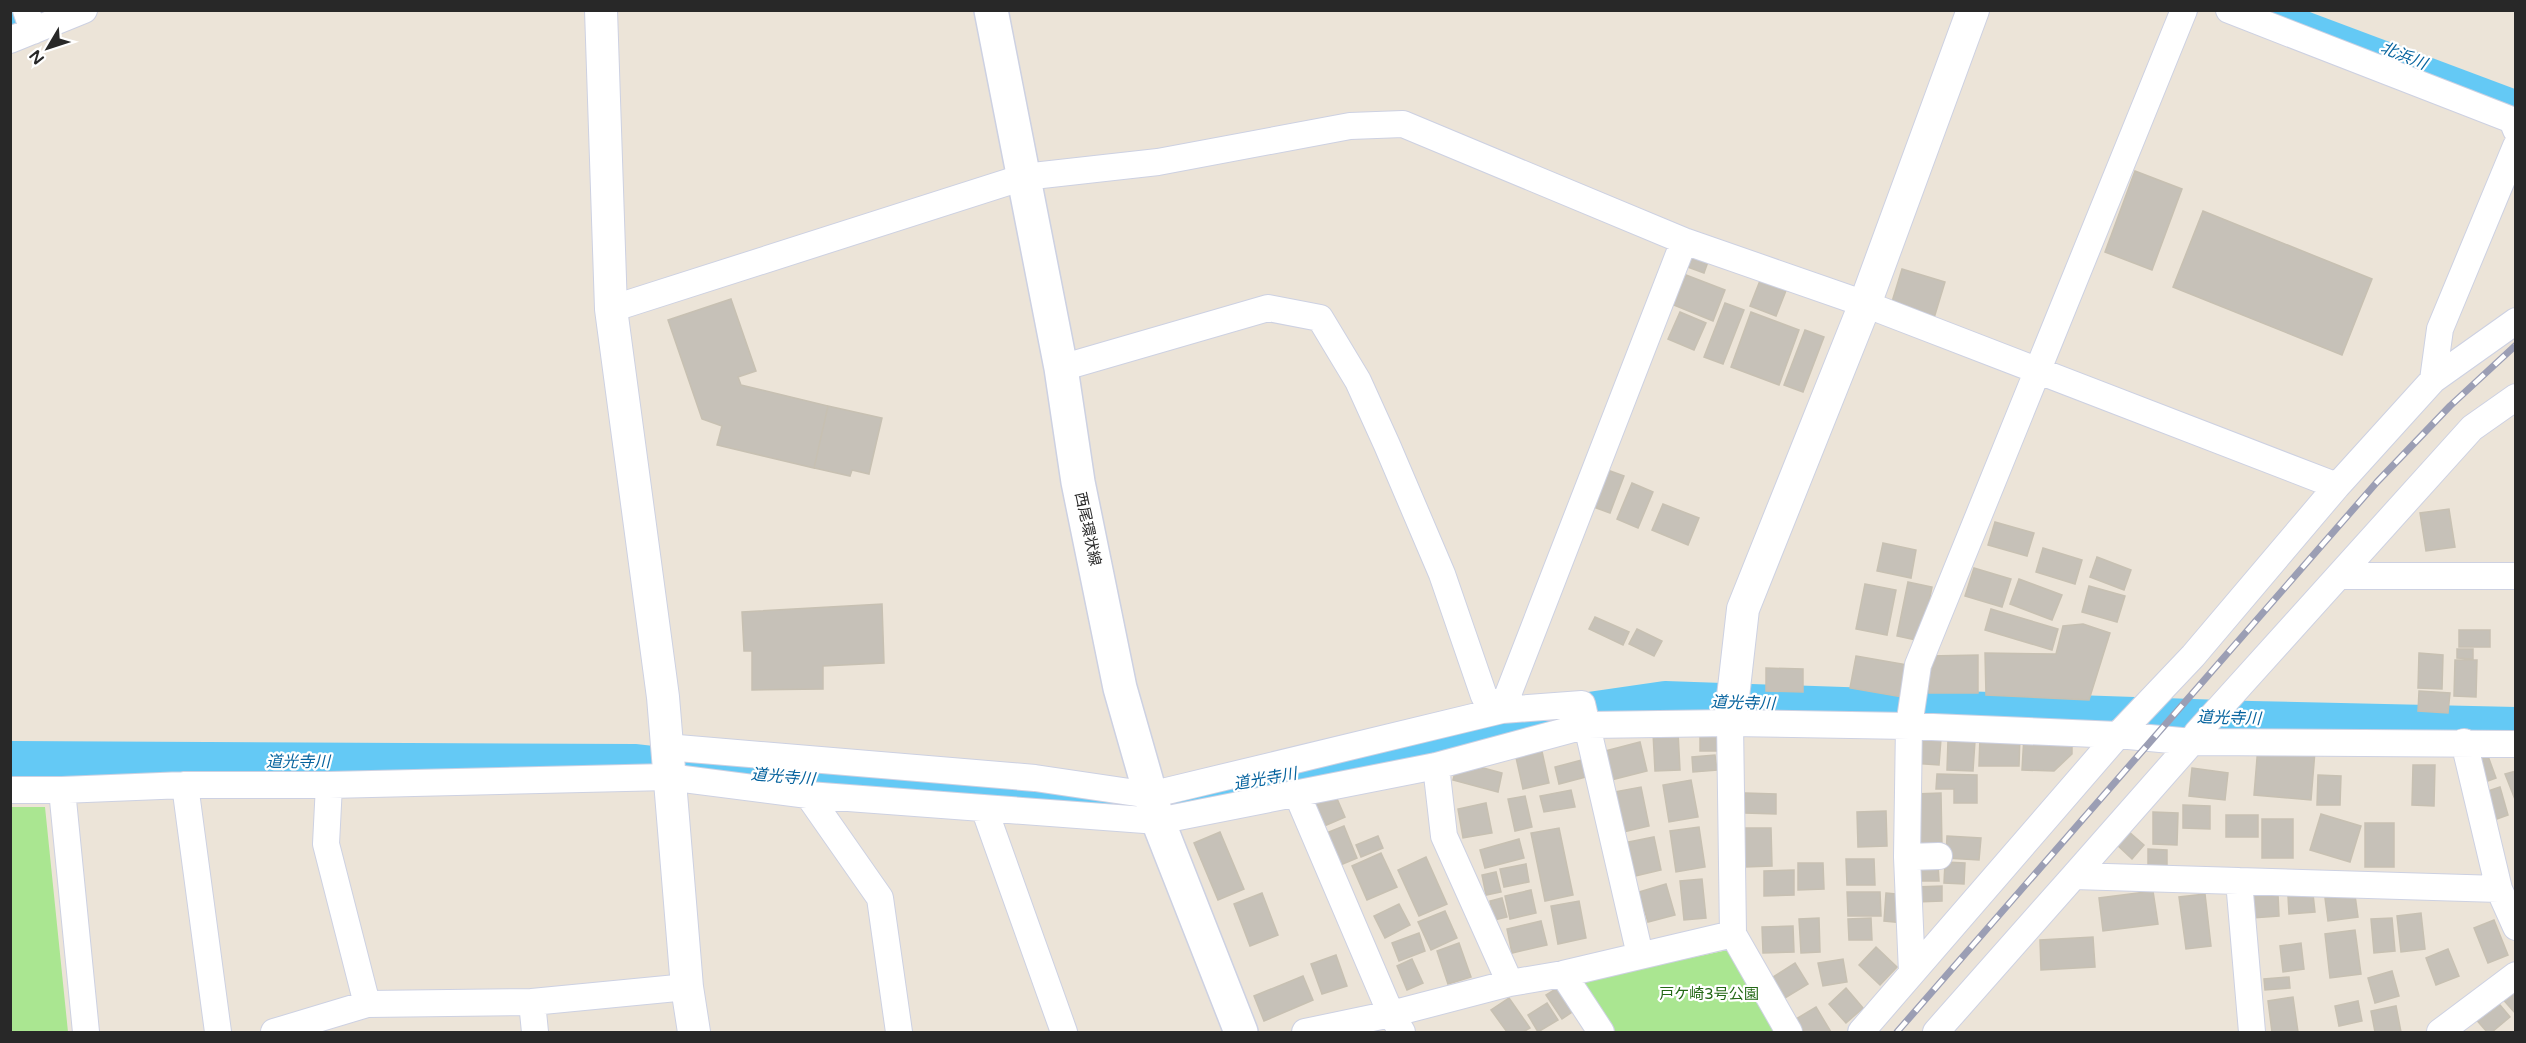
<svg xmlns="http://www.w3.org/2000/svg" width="2526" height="1043" viewBox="0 0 2526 1043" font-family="'Varela Round','Noto Sans JP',sans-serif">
<rect width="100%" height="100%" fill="#ece4d8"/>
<path fill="#aae691" d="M 11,807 L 45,807 L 68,1032 L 11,1032 Z
M 1728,950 L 1776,1032 L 1616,1032 L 1583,981 Z"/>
<path fill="#64c9f5" d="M 2268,11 L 2307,11 L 2515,89 L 2515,111 Z"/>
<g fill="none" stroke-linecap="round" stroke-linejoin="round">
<path stroke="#64c9f5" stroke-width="38" d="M 10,22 L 41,10
M 10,760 L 634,763 L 687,769 L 1114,806 L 1140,804 L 1410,751 L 1507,723 L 1665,700 L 2251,720 L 2516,726"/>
</g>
<path fill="#c6c1b8" stroke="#c7c0b2" stroke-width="1.5" d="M 2135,171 L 2182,189 L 2152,270 L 2105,252 Z
M 2203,211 L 2372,279 L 2342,355 L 2173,287 Z
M 1692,248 L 1710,256 L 1704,273 L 1685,266 Z
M 1902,269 L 1945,282 L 1934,318 L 1891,305 Z
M 1763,273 L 1789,283 L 1776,316 L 1750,306 Z
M 1686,275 L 1725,290 L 1713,321 L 1674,305 Z
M 731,299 L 756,371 L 738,377 L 741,385 L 828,406 L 814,468 L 717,445 L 722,426 L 702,419 L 668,320 Z
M 1725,303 L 1744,310 L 1723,364 L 1704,357 Z
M 1680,312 L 1706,323 L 1694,350 L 1668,339 Z
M 1751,312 L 1799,330 L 1779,385 L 1731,367 Z
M 1805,330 L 1824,337 L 1803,392 L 1784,385 Z
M 828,406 L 882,418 L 869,474 L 852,470 L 850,476 L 814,468 Z
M 1602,468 L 1624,476 L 1610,513 L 1588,505 Z
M 1632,483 L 1653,492 L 1638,528 L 1617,519 Z
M 1663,504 L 1699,518 L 1688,545 L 1652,530 Z
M 2449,509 L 2455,547 L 2426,551 L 2420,513 Z
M 1995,522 L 2034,533 L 2027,556 L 1988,545 Z
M 1883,543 L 1916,550 L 1911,578 L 1877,571 Z
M 2043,548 L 2082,560 L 2075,584 L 2036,572 Z
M 2097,557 L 2131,570 L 2124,590 L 2090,577 Z
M 1974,568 L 2011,579 L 2002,607 L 1965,596 Z
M 2019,579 L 2062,595 L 2052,620 L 2010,604 Z
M 1908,582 L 1932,587 L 1921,641 L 1897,636 Z
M 1865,584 L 1896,590 L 1887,635 L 1856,629 Z
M 2089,586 L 2125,596 L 2117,622 L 2082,612 Z
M 882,604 L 884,663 L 823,666 L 823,689 L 752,690 L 752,651 L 744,651 L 742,612 Z
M 1991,609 L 2058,629 L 2052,650 L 1985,630 Z
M 1595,617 L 1629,632 L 1623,645 L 1589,629 Z
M 2083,624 L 2110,633 L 2089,700 L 1986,695 L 1985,653 L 2056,654 L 2063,626 Z
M 1637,629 L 1662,641 L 1654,656 L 1629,644 Z
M 2459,630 L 2490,630 L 2490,647 L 2459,647 Z
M 2457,649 L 2473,649 L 2473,659 L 2457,658 Z
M 2419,653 L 2443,655 L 2442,689 L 2418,688 Z
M 1978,655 L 1978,693 L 1929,693 L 1929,656 Z
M 1856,656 L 1908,665 L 1902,697 L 1850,688 Z
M 2455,660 L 2477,660 L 2476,697 L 2454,696 Z
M 1766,668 L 1803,669 L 1803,692 L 1766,691 Z
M 2419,691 L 2450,693 L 2448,713 L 2418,711 Z
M 1678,732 L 1680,770 L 1655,771 L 1653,733 Z
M 1700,734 L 1719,734 L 1719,751 L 1700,751 Z
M 2024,735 L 2072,737 L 2072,754 L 2054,771 L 2022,770 Z
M 1980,736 L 2020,736 L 2019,766 L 1979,766 Z
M 1913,737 L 1941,739 L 1939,765 L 1911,763 Z
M 1948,740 L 1975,741 L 1973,771 L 1947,770 Z
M 1640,742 L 1647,771 L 1611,780 L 1605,751 Z
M 2258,746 L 2315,751 L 2311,800 L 2254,795 Z
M 1541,747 L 1549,783 L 1523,789 L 1515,753 Z
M 1715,755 L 1717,770 L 1693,772 L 1692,757 Z
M 2488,756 L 2496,778 L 2485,782 L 2477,760 Z
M 1582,760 L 1586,777 L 1559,784 L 1555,767 Z
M 1458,761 L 1502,773 L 1498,792 L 1453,780 Z
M 2413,765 L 2435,765 L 2434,806 L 2412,805 Z
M 2192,768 L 2228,773 L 2225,800 L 2189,796 Z
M 2516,771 L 2516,802 L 2505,774 Z
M 1937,774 L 1977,775 L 1977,803 L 1954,803 L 1954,789 L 1936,789 Z
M 2318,775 L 2341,776 L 2340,805 L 2317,805 Z
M 1691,780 L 1698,817 L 1669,822 L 1663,785 Z
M 1641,787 L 1649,826 L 1623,832 L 1614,792 Z
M 2500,787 L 2508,815 L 2494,820 L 2485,792 Z
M 1571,790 L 1575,807 L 1544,812 L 1540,796 Z
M 1745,793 L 1776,794 L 1776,814 L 1745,813 Z
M 1941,793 L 1942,848 L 1916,848 L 1914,794 Z
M 1335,794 L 1345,817 L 1322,827 L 1312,804 Z
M 1525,796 L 1532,827 L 1515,831 L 1508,799 Z
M 1486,803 L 1492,833 L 1463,838 L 1458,809 Z
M 2183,805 L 2210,806 L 2210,829 L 2183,828 Z
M 1886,811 L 1887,846 L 1858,847 L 1857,812 Z
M 2153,812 L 2178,813 L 2177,845 L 2153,844 Z
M 2321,814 L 2361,826 L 2350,862 L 2310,850 Z
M 2226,815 L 2258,815 L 2258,837 L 2226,837 Z
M 2262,819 L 2293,819 L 2293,858 L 2262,858 Z
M 2365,823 L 2394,823 L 2394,867 L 2365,867 Z
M 1344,826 L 1357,858 L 1338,866 L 1324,834 Z
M 1699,827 L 1705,867 L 1676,872 L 1670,831 Z
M 1559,828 L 1573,895 L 1545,901 L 1531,833 Z
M 1745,828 L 1771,828 L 1772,866 L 1745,867 Z
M 2128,831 L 2144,845 L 2132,859 L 2116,844 Z
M 1220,832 L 1244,889 L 1218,900 L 1194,843 Z
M 1378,836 L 1383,848 L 1361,857 L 1356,845 Z
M 1947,836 L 1981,838 L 1979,860 L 1946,858 Z
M 1654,837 L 1661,870 L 1635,876 L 1628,842 Z
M 1519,839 L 1524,858 L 1485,868 L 1480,850 Z
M 2148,849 L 2167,850 L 2167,868 L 2148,867 Z
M 1381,853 L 1397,887 L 1367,900 L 1352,866 Z
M 1426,857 L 1447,904 L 1419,916 L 1398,870 Z
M 1846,859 L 1874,859 L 1875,885 L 1847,885 Z
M 1945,862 L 1965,863 L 1964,884 L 1944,883 Z
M 1798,863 L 1823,863 L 1824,889 L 1798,890 Z
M 1526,864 L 1529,882 L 1504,887 L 1500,869 Z
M 1916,865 L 1938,865 L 1939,881 L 1916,881 Z
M 1794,870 L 1794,895 L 1764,896 L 1764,871 Z
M 1496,872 L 1501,892 L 1486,895 L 1482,875 Z
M 1702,879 L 1706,918 L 1684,920 L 1680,881 Z
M 1666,884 L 1675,915 L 1648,922 L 1639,892 Z
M 1942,886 L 1942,901 L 1916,902 L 1915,887 Z
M 1531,890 L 1536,913 L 1510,919 L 1505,896 Z
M 2153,891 L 2158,924 L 2103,931 L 2099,898 Z
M 1847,892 L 1880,892 L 1881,916 L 1848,916 Z
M 1262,893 L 1278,935 L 1250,946 L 1234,904 Z
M 1886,893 L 1906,895 L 1904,923 L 1884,921 Z
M 2205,894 L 2211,946 L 2186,949 L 2179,897 Z
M 2278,894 L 2279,916 L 2252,918 L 2251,895 Z
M 2313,894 L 2315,912 L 2289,914 L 2288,896 Z
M 2355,895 L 2358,917 L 2328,921 L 2325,898 Z
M 1502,898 L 1507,917 L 1494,920 L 1490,901 Z
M 1579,901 L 1586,938 L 1558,944 L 1551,906 Z
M 1399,904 L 1410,925 L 1385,938 L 1374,916 Z
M 1445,911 L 1457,938 L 1431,950 L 1418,922 Z
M 2421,913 L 2425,949 L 2401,952 L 2397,916 Z
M 1819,918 L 1820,952 L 1801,953 L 1799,919 Z
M 1871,918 L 1872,940 L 1849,940 L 1848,919 Z
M 2392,918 L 2395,951 L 2374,953 L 2371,919 Z
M 2494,920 L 2508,955 L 2488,963 L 2474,928 Z
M 1541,921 L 1547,945 L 1512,953 L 1507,929 Z
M 1793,926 L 1794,952 L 1763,953 L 1762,927 Z
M 2355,930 L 2361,974 L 2330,978 L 2325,934 Z
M 1419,933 L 1425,951 L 1399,961 L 1392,943 Z
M 2093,937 L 2095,967 L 2041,970 L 2040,940 Z
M 1459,943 L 1471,977 L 1448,984 L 1437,951 Z
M 2301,943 L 2304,969 L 2283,972 L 2280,946 Z
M 1876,947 L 1897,967 L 1880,985 L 1859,965 Z
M 2448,949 L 2459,976 L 2436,985 L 2426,958 Z
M 1336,955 L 1347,986 L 1322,994 L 1311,964 Z
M 1412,959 L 1423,983 L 1407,990 L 1397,966 Z
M 1843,959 L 1847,982 L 1823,986 L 1818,963 Z
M 1795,963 L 1808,984 L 1785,998 L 1773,977 Z
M 2392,971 L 2399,996 L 2375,1003 L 2368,978 Z
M 1303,976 L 1313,1000 L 1264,1021 L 1254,996 Z
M 2289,977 L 2290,988 L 2265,990 L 2264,979 Z
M 1559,987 L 1575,1010 L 1562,1019 L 1546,995 Z
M 1846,988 L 1863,1008 L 1846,1023 L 1829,1004 Z
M 2516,989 L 2516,1012 L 2515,1013 L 2500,996 Z
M 2293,997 L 2298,1032 L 2272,1032 L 2268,1001 Z
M 1509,998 L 1530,1028 L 1523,1032 L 1507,1032 L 1491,1010 Z
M 2495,999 L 2510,1017 L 2492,1032 L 2487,1032 L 2474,1017 Z
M 2358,1001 L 2362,1021 L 2339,1026 L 2335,1006 Z
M 1547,1003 L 1558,1020 L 1538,1032 L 1528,1015 Z
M 2396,1006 L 2401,1032 L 2375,1032 L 2371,1011 Z
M 1816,1007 L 1831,1032 L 1804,1032 L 1796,1019 Z"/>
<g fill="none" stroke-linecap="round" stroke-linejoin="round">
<defs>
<path id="minor" d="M 26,10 L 33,31
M 2229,10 L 2512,120 L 2516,130
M 10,40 L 84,10
M 611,309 L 1024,177 L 1158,162 L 1350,126 L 1403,124 L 1684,241 L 1865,304 L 2337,486
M 1061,368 L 1268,308 L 1320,318 L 1358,381 L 1387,445 L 1442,574 L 1484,696 L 1502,710 L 1582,704 L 1640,955
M 2433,380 L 2440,329 L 2516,146
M 2340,576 L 2516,576
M 1730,723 L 1733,934 L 1789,1032
M 2464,742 L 2499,889 L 2516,927
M 666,747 L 1035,778 L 1150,795 L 1502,710 L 1684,241
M 1436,766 L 1444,836 L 1510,983
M 185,785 L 218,1032
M 329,785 L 326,844 L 367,1004
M 10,790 L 62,790 L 185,785 L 329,785 L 668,777 L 808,795 L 1158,821 L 1436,766 L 1588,725 L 1730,723 L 1909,726 L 2118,735 L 2192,742 L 2516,744
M 62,790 L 86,1032
M 1297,794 L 1391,1014 L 1402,1032
M 808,795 L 880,898 L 899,1032
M 984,808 L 1064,1032
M 1939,856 L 1907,857 L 1909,726 L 1918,665 L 2184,10
M 1907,857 L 1912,973
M 2074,876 L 2192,742 L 2197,733 L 2472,428 L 2516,397
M 2239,881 L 2252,1032
M 1563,974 L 1601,1032
M 532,1002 L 535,1032
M 274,1032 L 367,1004 L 532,1002 L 687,987
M 1305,1032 L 1391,1014 L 1510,983 L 1563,974 L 1733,934
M 1861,1032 L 2118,735 L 2193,656 L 2337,486 L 2433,380 L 2516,321
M 1936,1032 L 2074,876 L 2499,889
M 2440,1032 L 2516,975"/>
<path id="tertiary" d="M 601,10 L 611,309 L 663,697 L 687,987 L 694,1032
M 1730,723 L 1743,609 L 1865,304 L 1973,10"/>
<path id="secondary" d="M 991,10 L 1061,368 L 1078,482 L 1120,688 L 1158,821 L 1241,1032"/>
</defs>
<use href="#minor" stroke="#cdd1e2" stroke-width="28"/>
<use href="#tertiary" stroke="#cdd1e2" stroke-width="34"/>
<use href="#secondary" stroke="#cdd1e2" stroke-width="36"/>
<use href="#minor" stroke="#fff" stroke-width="26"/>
<use href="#tertiary" stroke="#fff" stroke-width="32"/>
<use href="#secondary" stroke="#fff" stroke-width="33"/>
<defs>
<path id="rail" d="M 1897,1032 L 2377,482 L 2450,406 L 2516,345"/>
</defs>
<use href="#rail" stroke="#9b9eb4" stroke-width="7"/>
<use href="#rail" stroke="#fff" stroke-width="4.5" stroke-dasharray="14" stroke-linecap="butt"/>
</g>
<g text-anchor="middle" stroke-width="4.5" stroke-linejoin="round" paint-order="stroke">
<g font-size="15" fill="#282828" stroke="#fff">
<text transform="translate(1088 529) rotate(78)" y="5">西尾環状線</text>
</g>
<g font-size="15" fill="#236815" stroke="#fff">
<text x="1709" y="999">戸ケ崎3号公園</text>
</g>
<g font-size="16" font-style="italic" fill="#06639e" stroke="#fff">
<text transform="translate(2404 55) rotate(22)" y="6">北浜川</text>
<text transform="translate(1743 702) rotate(2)" y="6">道光寺川</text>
<text transform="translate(2229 717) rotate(2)" y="6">道光寺川</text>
<text x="298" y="767">道光寺川</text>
<text transform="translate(783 776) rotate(5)" y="6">道光寺川</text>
<text transform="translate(1265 778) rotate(-10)" y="6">道光寺川</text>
</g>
</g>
<rect width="2526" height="1043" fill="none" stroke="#282828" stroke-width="24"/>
<g transform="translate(48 48) rotate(231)" stroke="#ffffff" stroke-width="4.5" paint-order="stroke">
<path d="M0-4.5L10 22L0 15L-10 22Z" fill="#282828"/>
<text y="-9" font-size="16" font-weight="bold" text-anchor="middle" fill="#282828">N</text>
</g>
</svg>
